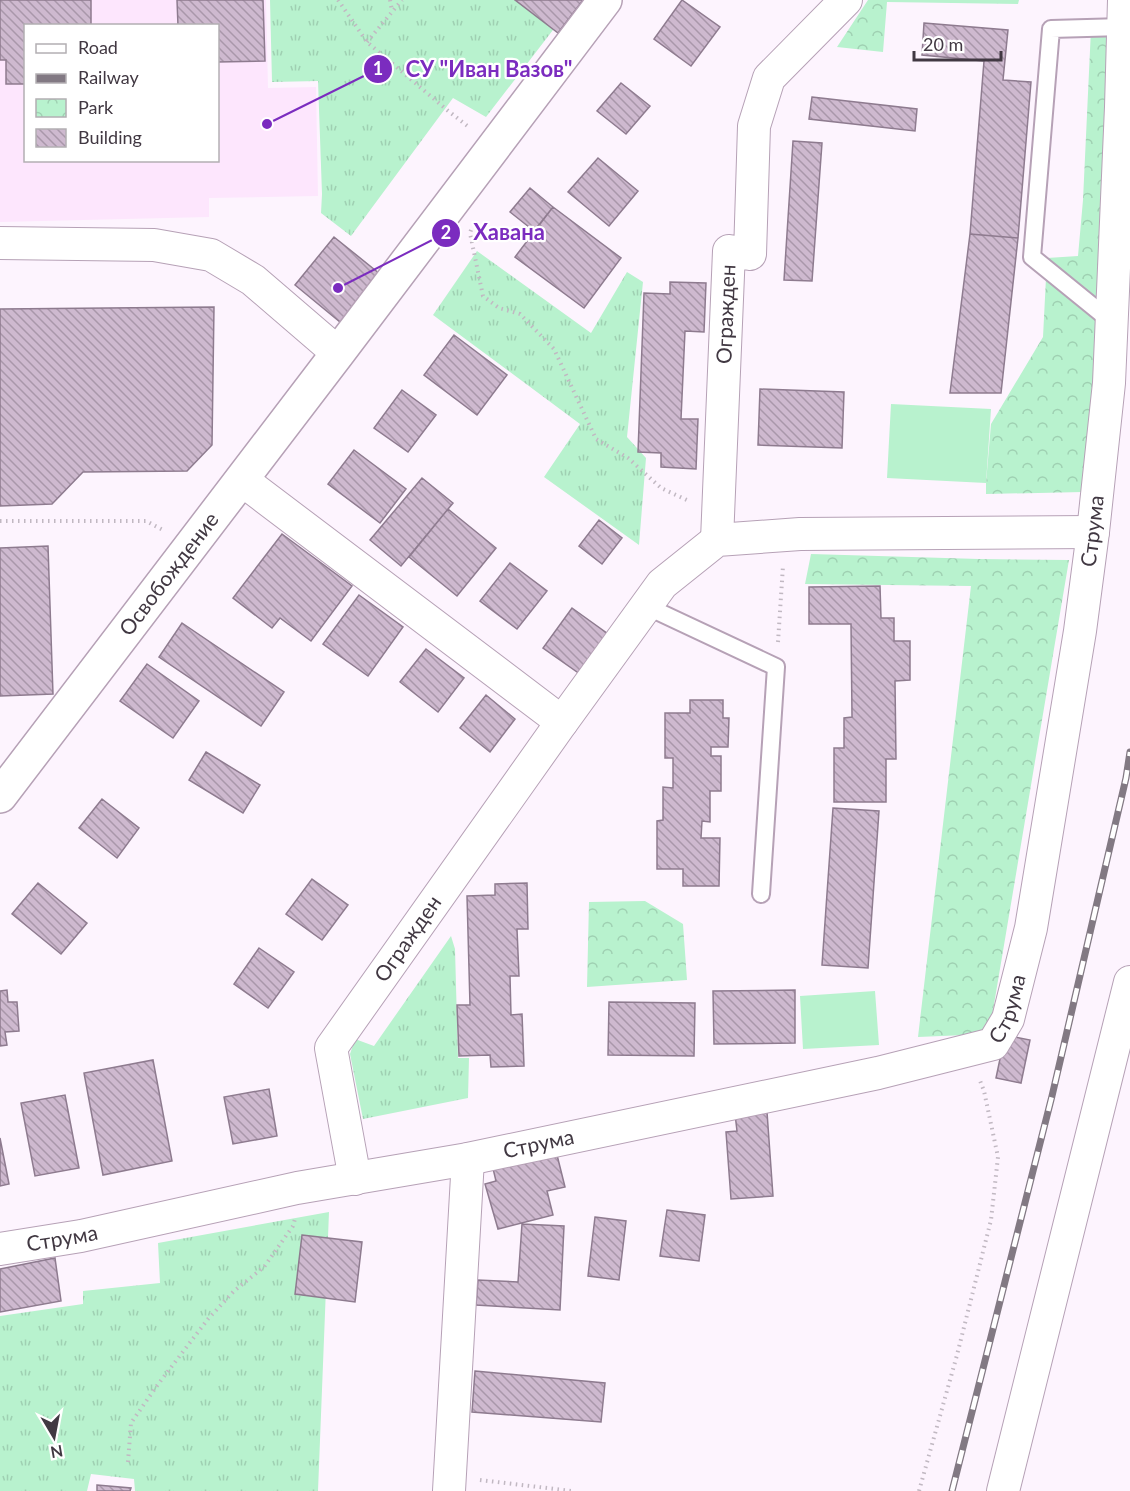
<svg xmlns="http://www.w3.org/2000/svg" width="1130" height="1491" viewBox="0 0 1130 1491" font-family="Lato,sans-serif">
<defs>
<pattern id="grass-tufts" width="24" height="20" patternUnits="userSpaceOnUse" patternTransform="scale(1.5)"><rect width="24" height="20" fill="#b8f2ce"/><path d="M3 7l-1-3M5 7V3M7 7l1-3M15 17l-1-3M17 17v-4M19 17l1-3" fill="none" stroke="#9fd0b2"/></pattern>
<pattern id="park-crowns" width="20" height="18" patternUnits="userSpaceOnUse" patternTransform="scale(1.5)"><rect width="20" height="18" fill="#b8f2ce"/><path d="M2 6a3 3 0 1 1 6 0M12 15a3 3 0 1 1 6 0" fill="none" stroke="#9fd0b2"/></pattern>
<pattern id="building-back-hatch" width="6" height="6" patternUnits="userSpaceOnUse" patternTransform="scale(1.5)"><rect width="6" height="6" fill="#ceb9cf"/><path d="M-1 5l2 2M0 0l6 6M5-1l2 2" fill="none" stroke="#a997aa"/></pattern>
</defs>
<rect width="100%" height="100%" fill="#fdf4fe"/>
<path fill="#fde6fd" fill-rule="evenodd" d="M 0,0 L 266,0 L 268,88 L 316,87 L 318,196 L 209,198 L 209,217 L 0,222 ZM 26,26 L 218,26 L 218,160 L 26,160 Z"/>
<path fill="url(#grass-tufts)" d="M 270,0 L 576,0 L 486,117 L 453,98 L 351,236 L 321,213 L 322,194 L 318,81 L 272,82 Z
M 477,251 L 591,333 L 627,272 L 643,282 L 627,437 L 646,458 L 639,545 L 544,477 L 580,424 L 433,315 Z
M 451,936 L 455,949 L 458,1058 L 469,1058 L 468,1098 L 363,1119 L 350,1054 L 355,1039 L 374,1046 Z
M 329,1212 L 318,1491 L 135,1491 L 134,1479 L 91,1474 L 87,1491 L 0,1491 L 0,1316 L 83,1304 L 83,1291 L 160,1283 L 158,1243 Z"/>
<path fill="url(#park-crowns)" d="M 868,0 L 1019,0 L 1018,4 L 887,2 L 883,52 L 837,47 Z
M 1091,29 L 1113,29 L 1111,199 L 1083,492 L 986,494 L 986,483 L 991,424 L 1043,337 L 1047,258 L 1078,256 L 1083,200 Z
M 811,554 L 979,559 L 1069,560 L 989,1034 L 918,1037 L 971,586 L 805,584 Z
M 645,901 L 683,924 L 687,980 L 587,987 L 589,902 Z"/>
<path fill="#b8f2ce" d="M 891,404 L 991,409 L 986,483 L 887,478 Z
M 875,991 L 879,1045 L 803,1049 L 800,996 Z"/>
<path fill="url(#building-back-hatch)" stroke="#8e7b8f" stroke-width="1.5" d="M 0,0 L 91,0 L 91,26 L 26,26 L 26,84 L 6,84 L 6,60 L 0,60 Z
M 177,0 L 263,0 L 265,61 L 218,62 L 218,26 L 178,26 Z
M 515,0 L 583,0 L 558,33 Z
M 682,0 L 720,27 L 691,66 L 654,39 Z
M 924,23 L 1008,30 L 1003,80 L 1031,82 L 1018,238 L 970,234 L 984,61 L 922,55 Z
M 621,83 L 650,106 L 626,134 L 597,111 Z
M 812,97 L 917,109 L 915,131 L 809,119 Z
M 793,141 L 822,143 L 812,281 L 784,280 Z
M 598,158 L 638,191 L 609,226 L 568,192 Z
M 530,188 L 553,207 L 534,231 L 510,212 Z
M 553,207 L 621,258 L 584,308 L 515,257 Z
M 970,234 L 1018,238 L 1001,393 L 950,393 Z
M 334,237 L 385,278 L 346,327 L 295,285 Z
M 670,282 L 706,283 L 704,332 L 685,331 L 681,419 L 698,419 L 696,469 L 661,467 L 661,453 L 638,452 L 644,293 L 670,294 Z
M 214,307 L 212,445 L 187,471 L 83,472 L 52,504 L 0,506 L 0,309 Z
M 454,335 L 507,375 L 477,415 L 424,375 Z
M 760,389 L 844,392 L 842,448 L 758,445 Z
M 402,390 L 436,415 L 408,452 L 374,428 Z
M 354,450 L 406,489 L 380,523 L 328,484 Z
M 422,478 L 453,503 L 401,566 L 370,540 Z
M 448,509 L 496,548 L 457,596 L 409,557 Z
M 599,520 L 622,538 L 602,564 L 579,546 Z
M 282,534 L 352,586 L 311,641 L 280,618 L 272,628 L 233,598 Z
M 48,546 L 53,694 L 0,696 L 0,548 Z
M 510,563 L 547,591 L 517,629 L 480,601 Z
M 880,586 L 881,618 L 894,618 L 894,641 L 910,641 L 910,680 L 895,681 L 896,759 L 886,759 L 886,802 L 834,802 L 834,748 L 844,748 L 844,718 L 852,717 L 851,624 L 809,624 L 809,587 Z
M 359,595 L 403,627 L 368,676 L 323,644 Z
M 572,608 L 615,639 L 587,679 L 543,648 Z
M 182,623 L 284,692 L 261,726 L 159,657 Z
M 426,649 L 464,678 L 438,712 L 400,682 Z
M 147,664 L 199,701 L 173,738 L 120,701 Z
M 486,695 L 515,719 L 490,752 L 460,728 Z
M 690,700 L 723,700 L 723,718 L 729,718 L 728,747 L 711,747 L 711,756 L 721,756 L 721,791 L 710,791 L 710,822 L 702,821 L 701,838 L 720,838 L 719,886 L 683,886 L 683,869 L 657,869 L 657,821 L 663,820 L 663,787 L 673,788 L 673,758 L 665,758 L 665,713 L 690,713 Z
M 206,752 L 260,785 L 243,813 L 189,780 Z
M 102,799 L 139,828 L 117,858 L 79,828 Z
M 833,808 L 879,811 L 868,968 L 822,965 Z
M 312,879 L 348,905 L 322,940 L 286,914 Z
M 38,883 L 87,923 L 61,954 L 12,914 Z
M 527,883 L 528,929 L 517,929 L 519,976 L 510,976 L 511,1015 L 522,1014 L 524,1066 L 491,1067 L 490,1055 L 459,1056 L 457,1005 L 470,1005 L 467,896 L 495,895 L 495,884 Z
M 259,948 L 294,972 L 268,1008 L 234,984 Z
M 7,990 L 8,1002 L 17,1002 L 19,1031 L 5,1032 L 7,1045 L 0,1046 L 0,991 Z
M 795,990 L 795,1043 L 714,1044 L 713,991 Z
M 609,1002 L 695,1003 L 694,1056 L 608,1055 Z
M 1005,1035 L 1030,1040 L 1021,1083 L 996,1078 Z
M 153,1060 L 172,1161 L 103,1175 L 84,1073 Z
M 269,1089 L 277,1136 L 233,1144 L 224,1097 Z
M 65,1095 L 79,1168 L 35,1176 L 21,1103 Z
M 767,1112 L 773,1196 L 731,1199 L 726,1132 L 737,1131 L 735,1114 Z
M 0,1138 L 9,1184 L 0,1186 Z
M 554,1143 L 565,1187 L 547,1191 L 553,1215 L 498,1229 L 485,1184 L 496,1181 L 491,1160 Z
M 667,1210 L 705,1215 L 699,1261 L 660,1256 Z
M 595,1217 L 626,1221 L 619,1280 L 588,1276 Z
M 522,1224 L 564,1226 L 560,1310 L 476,1305 L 478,1280 L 518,1282 Z
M 302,1235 L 362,1242 L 355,1302 L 295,1294 Z
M 55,1258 L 61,1301 L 0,1312 L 0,1269 Z
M 475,1371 L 605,1383 L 601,1422 L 472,1412 Z
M 97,1485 L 131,1488 L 130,1491 L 97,1491 Z"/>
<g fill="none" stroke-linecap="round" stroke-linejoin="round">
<defs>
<path id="lane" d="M 1112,322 L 1032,257 L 1051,29 L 1123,27
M 646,606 L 776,667 L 761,894"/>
<g id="street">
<path d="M 0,243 L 154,245 L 211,255 L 253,280 L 338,353"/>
<path d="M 242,480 L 562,722 L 331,1048 L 355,1179"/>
<path id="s1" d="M 717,540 L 729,251 L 750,254 L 754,126 L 769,78 L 846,0"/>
<path d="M 562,722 L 662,584 L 717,540 L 800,534 L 1093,532"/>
<path id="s2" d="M 0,1249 L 81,1236 L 297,1188 L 468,1159 L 878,1073 L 993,1044 L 1008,1019 L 1031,928 L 1080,631 L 1093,532 L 1109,383 L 1121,107 L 1124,0"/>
<path d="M 449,1491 L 468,1159"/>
<path d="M 1003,1491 L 1130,982"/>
</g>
<g id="secondary">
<path id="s3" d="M 0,796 L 338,353 L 605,0"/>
</g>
</defs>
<use href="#lane" stroke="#b6a1b6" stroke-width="20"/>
<use href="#street" stroke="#b6a1b6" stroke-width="34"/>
<use href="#secondary" stroke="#b6a1b6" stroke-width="36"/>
<path stroke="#c1b8c2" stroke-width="4" stroke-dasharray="1.5 4.5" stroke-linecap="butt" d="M 338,0 L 367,42 L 447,110 L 470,128
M 390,0 L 392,11
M 367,42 L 402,0
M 471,230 L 470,233 L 483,296 L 499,308 L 520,314 L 554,349 L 596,439 L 628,458 L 661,488 L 689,501
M 0,521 L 146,521 L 165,531
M 778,642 L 783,566
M 128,1462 L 131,1423 L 156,1387 L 208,1319 L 234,1291 L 264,1267 L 293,1226 L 295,1219
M 480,1480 L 572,1491
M 919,1491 L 957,1355 L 991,1220 L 998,1157 L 984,1091 L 979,1078"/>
<use href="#lane" stroke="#fff" stroke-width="16"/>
<use href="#street" stroke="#fff" stroke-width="32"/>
<use href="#secondary" stroke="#fff" stroke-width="33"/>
<defs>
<path id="rail" d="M 952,1491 L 1052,1096 L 1126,778 L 1130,752"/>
</defs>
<use href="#rail" stroke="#827983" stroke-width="7"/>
<use href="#rail" stroke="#fff" stroke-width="4.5" stroke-dasharray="14" stroke-linecap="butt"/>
</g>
<g text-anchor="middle" stroke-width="4.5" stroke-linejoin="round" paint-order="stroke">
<g font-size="21" fill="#413842" stroke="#fff">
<text dy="7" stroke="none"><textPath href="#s1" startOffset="226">Огражден</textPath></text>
<text dy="7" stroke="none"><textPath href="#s2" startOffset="1539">Струма</textPath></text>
<text dy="7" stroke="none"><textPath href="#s3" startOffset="279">Освобождение</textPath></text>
<text transform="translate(408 939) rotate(-55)" y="7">Огражден</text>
<text dy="7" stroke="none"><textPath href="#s2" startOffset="1053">Струма</textPath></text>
<text dy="7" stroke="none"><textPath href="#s2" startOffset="549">Струма</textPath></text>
<text dy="7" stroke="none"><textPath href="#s2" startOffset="63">Струма</textPath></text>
</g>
</g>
<path fill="none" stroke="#7b2cbf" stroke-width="2" d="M267 124L378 69M338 288L446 233"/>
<g fill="#7b2cbf" stroke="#fff" stroke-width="2">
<circle cx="267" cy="124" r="6"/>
<circle cx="338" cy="288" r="6"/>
<circle cx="378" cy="69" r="15"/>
<circle cx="446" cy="233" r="15"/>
</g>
<g font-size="18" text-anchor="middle" font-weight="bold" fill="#fff">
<text x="378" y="75">1</text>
<text x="446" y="239">2</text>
</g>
<g font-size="22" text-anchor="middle" font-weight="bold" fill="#7b2cbf" stroke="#fff" stroke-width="4.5" stroke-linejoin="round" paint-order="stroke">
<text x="489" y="77">СУ "Иван Вазов"</text>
<text x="509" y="240">Хавана</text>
</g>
<rect x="24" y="24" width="195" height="138" fill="#ffffff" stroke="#b3afb3" stroke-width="1.5"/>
<rect x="36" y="44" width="30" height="9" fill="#ffffff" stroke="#b3afb3" stroke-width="1.5"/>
<text x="78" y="54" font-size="18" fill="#413842">Road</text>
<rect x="36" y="74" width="30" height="9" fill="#827983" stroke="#b3afb3" stroke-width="1.5"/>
<text x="78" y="84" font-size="18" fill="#413842">Railway</text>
<rect x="36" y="99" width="30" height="18" fill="url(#park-crowns)" stroke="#b3afb3" stroke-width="1.5"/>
<text x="78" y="114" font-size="18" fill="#413842">Park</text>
<rect x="36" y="129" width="30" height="18" fill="url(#building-back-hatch)" stroke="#b3afb3" stroke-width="1.5"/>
<text x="78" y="144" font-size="18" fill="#413842">Building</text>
<g transform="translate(54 1437) rotate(170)" stroke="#ffffff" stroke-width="4.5" paint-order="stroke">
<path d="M0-4.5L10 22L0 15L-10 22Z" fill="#413842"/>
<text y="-9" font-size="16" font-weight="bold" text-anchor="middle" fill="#413842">N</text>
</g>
<path d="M914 51v9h87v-9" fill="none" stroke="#413842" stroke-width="3"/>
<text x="923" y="51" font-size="18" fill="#413842" stroke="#ffffff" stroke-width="4.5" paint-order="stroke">20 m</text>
</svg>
